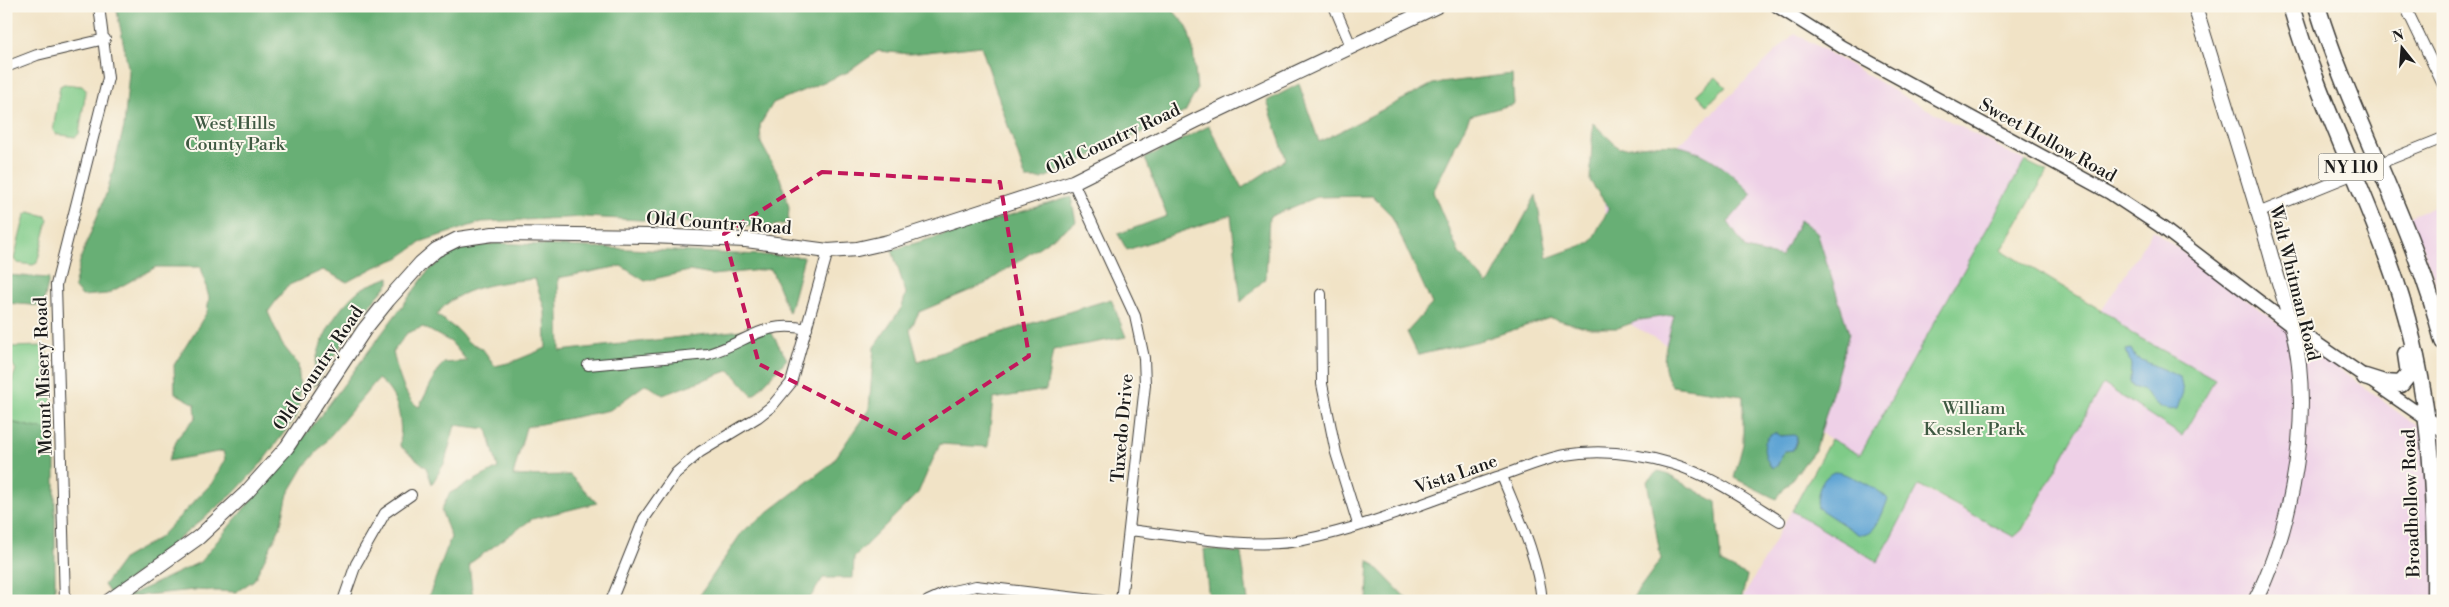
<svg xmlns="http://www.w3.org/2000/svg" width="2449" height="607" viewBox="0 0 2449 607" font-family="'Libre Bodoni',serif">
<rect width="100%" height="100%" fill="#fbf7ec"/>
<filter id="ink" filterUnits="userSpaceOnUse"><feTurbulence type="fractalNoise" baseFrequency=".02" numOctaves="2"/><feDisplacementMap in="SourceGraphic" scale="10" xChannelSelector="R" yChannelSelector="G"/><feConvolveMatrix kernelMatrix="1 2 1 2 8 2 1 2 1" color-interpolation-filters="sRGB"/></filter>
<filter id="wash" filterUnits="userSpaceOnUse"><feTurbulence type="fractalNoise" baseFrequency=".0096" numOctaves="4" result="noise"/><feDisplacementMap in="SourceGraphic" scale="20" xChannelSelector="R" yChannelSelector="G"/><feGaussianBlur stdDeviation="1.12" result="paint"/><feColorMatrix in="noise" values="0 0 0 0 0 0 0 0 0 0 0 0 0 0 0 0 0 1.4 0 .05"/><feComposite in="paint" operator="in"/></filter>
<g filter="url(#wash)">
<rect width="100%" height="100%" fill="#f1e3c6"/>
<path fill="#eed0e7" d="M 1795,33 L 1910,100 L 2025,161 L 1860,455 L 2014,537 L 2023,530 L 2103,383 L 2182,436 L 2215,379 L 2131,333 L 2114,318 L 2102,310 L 2153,230 L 2411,422 L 2443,438 L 2443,601 L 1741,601 L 1831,439 L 1614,315 L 1603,191 L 1627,195 Z
M 2443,203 L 2443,301 L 2410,216 Z"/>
<path fill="#7fcb88" stroke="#4e7452" d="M 1716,77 L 1726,87 L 1707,105 L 1697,94 Z
M 64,84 L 82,86 L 86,90 L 79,134 L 75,137 L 56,134 L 53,131 L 60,86 Z
M 2025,161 L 2047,172 L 2002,250 L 2114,318 L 2131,333 L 2215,379 L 2182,436 L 2103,384 L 2022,530 L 2014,537 L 1919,485 L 1878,562 L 1792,511 L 1831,439 L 1860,455 Z
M 29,212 L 46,216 L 48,220 L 37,263 L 33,265 L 17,263 L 14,259 L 25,215 Z
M 46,346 L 55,432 L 10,422 C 13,402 7,388 16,370 L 6,353 L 6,347 Z"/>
<path fill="#67af74" stroke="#426648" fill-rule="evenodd" d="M 116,6 L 1169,6 L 1187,26 L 1193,50 L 1197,90 L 1185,112 L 1042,179 L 1026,179 L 981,46 L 910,54 L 878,51 L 848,72 L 773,103 L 760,125 L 761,143 L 780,178 L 789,207 L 788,223 L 768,227 L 585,217 L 482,222 L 423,241 L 398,258 L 375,267 L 347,282 L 323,270 L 287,286 L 268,312 L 282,344 L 298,364 L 300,388 L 298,414 L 260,465 L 233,494 L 111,595 L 104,585 L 124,558 L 159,538 L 212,483 L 225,459 L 223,451 L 168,461 L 178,437 L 196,417 L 195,404 L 175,393 L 174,365 L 207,312 L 209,298 L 201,267 L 156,267 L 107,294 L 82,296 L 74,287 L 81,257 L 108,189 L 124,127 L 129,72 Z
M 1512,74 L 1514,104 L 1470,116 L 1433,192 L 1459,253 L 1488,285 L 1536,195 L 1547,258 L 1591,242 L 1609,208 L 1590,181 L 1593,123 L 1619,148 C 1637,147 1657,143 1674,145 C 1706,150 1731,172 1752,194 L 1728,222 L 1746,249 L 1781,257 L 1800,220 L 1817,232 L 1849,333 L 1816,449 L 1776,499 L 1734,478 L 1743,444 L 1743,396 L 1672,386 C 1656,361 1669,340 1674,315 L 1640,320 L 1618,328 L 1590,328 L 1550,318 L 1479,341 L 1418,355 L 1407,332 L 1432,304 L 1391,215 L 1372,196 L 1317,197 L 1269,217 L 1266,278 L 1241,302 L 1231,215 L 1127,250 L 1118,234 L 1167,216 L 1145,158 L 1209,126 L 1242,188 L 1286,159 L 1267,101 L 1299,84 L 1319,142 L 1433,84 ZM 1780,436 L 1785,436 L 1797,441 L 1793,450 L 1784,451 L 1777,466 L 1770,466 L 1766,455 Z
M 1071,197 L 1076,222 L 985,284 L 919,312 L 910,330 L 918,361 L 967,343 L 1111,299 L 1126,337 L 1053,350 L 1046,390 L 993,399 L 988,447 L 940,444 L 918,493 L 854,557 L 853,578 L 823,578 L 808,601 L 696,601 L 742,532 L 832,463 L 869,409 L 874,347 L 902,307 L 906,293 L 892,250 Z
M 497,243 L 804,257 L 789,313 L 771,269 L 712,275 L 689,271 L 645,281 L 621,266 L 558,278 L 560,351 L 768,327 L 787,359 L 753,396 L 730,370 L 663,395 L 646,384 L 610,410 L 526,427 L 513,476 L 570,475 L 597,503 L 532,519 L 469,564 L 473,598 L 471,601 L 427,601 L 451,537 L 441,510 L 450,493 L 498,468 L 487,429 L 455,425 L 445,462 L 432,484 L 426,467 L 400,446 C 402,422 400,395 378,379 L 304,467 L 288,494 L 280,528 L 254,580 L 236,592 L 194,590 L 126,597 L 200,562 L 318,419 L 429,270 L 457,250 ZM 535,279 L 545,310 L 546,348 L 512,362 L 495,366 L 482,348 L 468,342 L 460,332 L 437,315 C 456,286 503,282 535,279 ZM 423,327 L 451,342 L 467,361 L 444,363 L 439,368 L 419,407 C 404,399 397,369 393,352 L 407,333 Z
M 6,275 L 49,278 L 43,306 L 6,303 Z
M 389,277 L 389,283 L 360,317 L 313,388 C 313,352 329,317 357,292 C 365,285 379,282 389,277 Z
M 10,422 L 55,432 L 55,601 L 6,601 L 6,423 Z
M 1658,471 L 1663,472 L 1716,502 L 1721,563 L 1747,576 L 1741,601 L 1634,601 L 1634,596 L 1661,559 L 1647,481 Z
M 1204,549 L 1241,553 L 1248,601 L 1209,601 Z
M 1369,560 L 1409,601 L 1367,601 Z"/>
<path fill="#5ea4d4" stroke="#3d6078" d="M 2131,349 L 2135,357 L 2180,377 L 2183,392 L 2177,409 C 2162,412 2156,404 2147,394 C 2144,390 2137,388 2133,387 L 2130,381 L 2131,365 L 2126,350 Z
M 1775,433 L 1780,436 L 1794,435 L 1797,437 L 1793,450 L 1784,451 L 1777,466 L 1773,468 C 1763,459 1759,438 1775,433 Z
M 1834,472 C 1847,472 1879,489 1888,499 C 1883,512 1874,540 1858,534 L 1818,508 C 1815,496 1821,477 1834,472 Z"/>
</g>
<g filter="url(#ink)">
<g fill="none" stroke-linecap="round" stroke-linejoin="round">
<defs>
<path id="minor" d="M 1334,6 L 1351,46
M 2405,6 L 2443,85
M 6,67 L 37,55 L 105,39
M 2378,164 L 2443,138
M 1073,182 L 1135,316 L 1144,358 L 1145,385 L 1121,601
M 2258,213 L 2354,174
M 1321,294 L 1322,384 L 1336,453 L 1358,524
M 588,365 L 708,354 C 747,343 763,319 807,329
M 1502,476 C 1518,516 1538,557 1542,601
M 1130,530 C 1181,536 1254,550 1303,540 C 1368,527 1434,499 1497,477 C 1519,470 1542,459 1565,455 C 1601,449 1639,454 1673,464 C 1712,476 1746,500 1780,521
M 65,601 L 56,285 L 108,78 L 99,6
M 343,601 L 356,564 L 385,513 L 411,495
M 611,601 L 644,519 L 676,473 L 700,452 L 758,417 L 772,406 L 791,383 L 828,251
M 928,601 L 948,592 L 976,586 L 1102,601"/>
<path id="tertiary" d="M 1777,6 L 1842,47 L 2110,193 L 2160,226 L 2290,325 L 2428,420"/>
<path id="secondary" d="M 2195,6 C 2220,88 2246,170 2270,252 C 2280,289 2295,327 2299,365 C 2307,439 2289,535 2255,601
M 2428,420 L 2443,429
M 109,601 L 199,537 L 246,493 L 287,447 L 364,330 L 388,300 L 421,263 L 436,250 L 458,239 L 493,234 L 650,236 L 746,240 L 828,251 L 857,249 L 888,242 L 1073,182 L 1195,121 L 1437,6"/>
<path id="primary" d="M 2291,6 C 2318,101 2365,189 2396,282 C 2431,388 2436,491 2435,601
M 2317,6 C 2352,120 2414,225 2443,341
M 2365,377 L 2384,383 L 2401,384 L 2409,374 L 2406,354"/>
</defs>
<use href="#minor" stroke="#3c3a36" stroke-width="12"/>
<use href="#tertiary" stroke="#3c3a36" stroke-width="15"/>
<use href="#secondary" stroke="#3c3a36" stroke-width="16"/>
<use href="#primary" stroke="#3c3a36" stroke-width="19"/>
<use href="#minor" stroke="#fff" stroke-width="10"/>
<use href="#tertiary" stroke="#fff" stroke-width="12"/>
<use href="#secondary" stroke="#fff" stroke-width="14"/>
<use href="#primary" stroke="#fff" stroke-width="16"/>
</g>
</g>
<path fill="none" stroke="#c2185b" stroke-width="4" stroke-dasharray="10 6" stroke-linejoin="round" d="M 822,172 L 1000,182 L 1029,356 L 904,438 L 759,364 L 724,234 Z"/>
<g text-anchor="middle" stroke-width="4" stroke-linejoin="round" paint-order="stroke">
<rect fill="#fbf7ec" stroke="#5f5e5a" stroke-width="1" x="2318.5" y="153.5" width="65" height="27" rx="4"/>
<g font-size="16" font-weight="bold" fill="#1c1c1c">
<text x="2351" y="173">NY 110</text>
</g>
<g font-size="18" fill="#3f5942" stroke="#fbf7ec">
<text x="235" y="129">West Hills<tspan x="235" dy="21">County Park</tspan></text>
<text x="1974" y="414">William<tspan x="1974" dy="21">Kessler Park</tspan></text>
</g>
<g font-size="18" fill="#1c1c1c" stroke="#fbf7ec">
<text transform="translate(1113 139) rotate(-25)" y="6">Old Country Road</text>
<text transform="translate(2048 140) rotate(29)" y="6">Sweet Hollow Road</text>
<text transform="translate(719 223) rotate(4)" y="6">Old Country Road</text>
<text transform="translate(2295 283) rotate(76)" y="6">Walt Whitman Road</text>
<text transform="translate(318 368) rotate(-56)" y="6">Old Country Road</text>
<text transform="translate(43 376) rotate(-92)" y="6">Mount Misery Road</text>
<text transform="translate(1122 428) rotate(-85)" y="6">Tuxedo Drive</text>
<text transform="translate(1456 474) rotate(-19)" y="6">Vista Lane</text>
<text transform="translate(2411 503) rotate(-92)" y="6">Broadhollow Road</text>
</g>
</g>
<rect width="2449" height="607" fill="none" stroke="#fbf7ec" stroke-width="25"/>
<g transform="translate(2402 48) rotate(343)" stroke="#fbf7ec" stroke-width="4" paint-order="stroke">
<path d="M0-4L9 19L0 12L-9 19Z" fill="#1c1c1c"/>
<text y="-8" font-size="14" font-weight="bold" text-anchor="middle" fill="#1c1c1c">N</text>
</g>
</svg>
